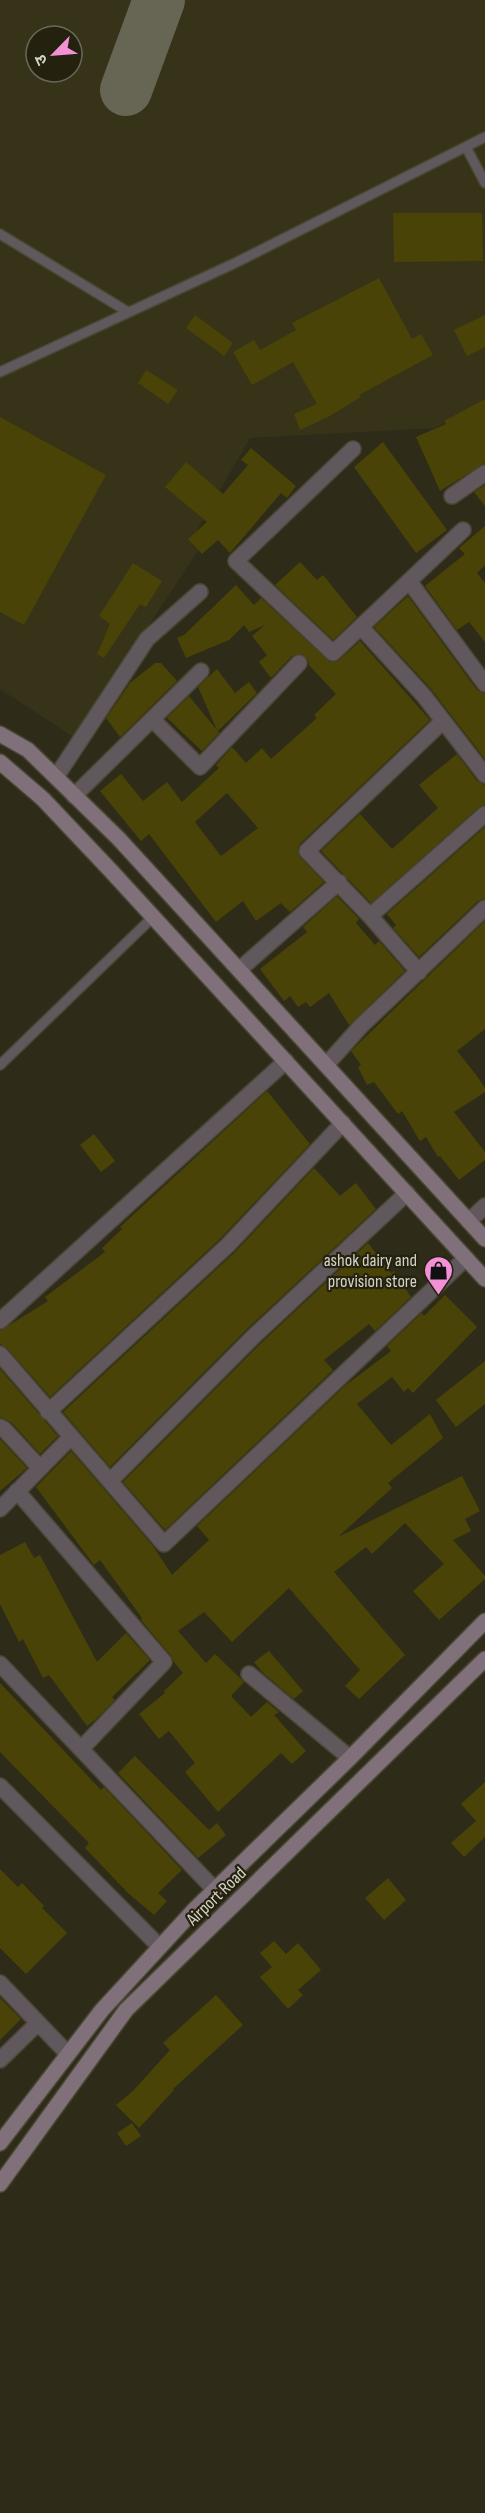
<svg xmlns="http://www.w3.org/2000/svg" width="485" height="2513" viewBox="0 0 485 2513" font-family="'Sofia Sans Condensed','Noto Sans Devanagari',sans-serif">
<rect width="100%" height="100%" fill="#2e2c18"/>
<path fill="#363318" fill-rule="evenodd" d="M 0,0 L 485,0 L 485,399 L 435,428 L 250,438 L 197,530 L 199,549 L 75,738 L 0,689 ZM 36,36 L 72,36 L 72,72 L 36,72 Z"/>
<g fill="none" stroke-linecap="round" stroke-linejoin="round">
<path stroke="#676654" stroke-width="52" d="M 126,90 L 159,0"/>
</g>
<path fill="#4a4307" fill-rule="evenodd" d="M 393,213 L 482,213 L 483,261 L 394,262 Z
M 379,278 L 412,339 L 421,334 L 433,355 L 359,395 L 361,397 L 328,417 L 300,430 L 294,414 L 317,404 L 293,362 L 252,385 L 233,352 L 254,340 L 260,350 L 296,330 L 292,323 Z
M 195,315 L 233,343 L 224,356 L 186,328 Z
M 485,315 L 485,347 L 467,356 L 454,330 Z
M 146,370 L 178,390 L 168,404 L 138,383 Z
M 485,399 L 485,463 L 440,491 L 416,437 L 446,424 L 444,421 Z
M 0,417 L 106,475 L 24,625 L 0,612 Z
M 383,442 L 447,530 L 416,553 L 354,467 Z
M 251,448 L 296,486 L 287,498 L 281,493 L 230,553 L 218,540 L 202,554 L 188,539 L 207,522 L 165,487 L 186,462 L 223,494 L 248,465 L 241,460 Z
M 485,485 L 485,506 L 474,492 Z
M 485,526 L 485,565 L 477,573 L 485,583 L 485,642 L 469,622 L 457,630 L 425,586 L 465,554 L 459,548 Z
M 300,562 L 317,580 L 323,575 L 357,617 L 333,640 L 275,585 Z
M 133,563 L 162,581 L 146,607 L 140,604 L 104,658 L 97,654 L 110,624 L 99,616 Z
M 236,585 L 254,605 L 261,598 L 330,662 L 339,660 L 360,641 L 430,720 L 300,844 L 298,849 L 300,857 L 324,882 L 290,912 L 281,903 L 256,921 L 243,901 L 216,922 L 149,834 L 141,841 L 100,791 L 121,774 L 143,801 L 167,782 L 182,802 L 219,768 L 216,765 L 232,747 L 246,763 L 262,748 L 271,759 L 317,718 L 314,715 L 336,694 L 309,665 L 308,660 L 302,654 L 292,656 L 271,678 L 259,662 L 267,655 L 252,636 L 265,625 L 249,632 L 244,625 L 229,640 L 186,658 L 177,638 L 184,635 ZM 227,793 L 258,828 L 221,856 L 195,822 Z
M 408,596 L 477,690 L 485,694 L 485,759 L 431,689 L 374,627 Z
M 155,663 L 161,663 L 177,681 L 120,737 L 106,718 L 130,683 Z
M 217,669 L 235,693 L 249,682 L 257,693 L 218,731 L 219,733 L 202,751 L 167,718 L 189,696 L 217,730 L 198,687 Z
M 457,754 L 477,781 L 485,785 L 485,804 L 479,807 L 371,903 L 321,851 L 360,814 L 392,849 L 438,808 L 419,785 Z
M 485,827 L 485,898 L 478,901 L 419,957 L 393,928 L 396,925 L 387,914 Z
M 337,896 L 359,919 L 356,923 L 375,945 L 379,941 L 405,971 L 349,1025 L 329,993 L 310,1007 L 306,1002 L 298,1007 L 290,996 L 284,1001 L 260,969 L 307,932 L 303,927 Z
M 485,921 L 485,1029 L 457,1051 L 477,1076 L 485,1088 L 485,1092 L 454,1112 L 485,1152 L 485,1160 L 459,1180 L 440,1156 L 438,1157 L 426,1137 L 420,1141 L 402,1111 L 398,1114 L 374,1082 L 367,1085 L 358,1067 L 361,1065 L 351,1051 Z
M 267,1091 L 310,1144 L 221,1238 L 50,1397 L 7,1348 L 0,1344 L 0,1331 L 48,1301 L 45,1297 L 105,1252 L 102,1248 L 122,1229 L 120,1227 Z
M 94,1134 L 115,1161 L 101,1172 L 80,1145 Z
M 314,1168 L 340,1196 L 356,1183 L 376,1209 L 246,1330 L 110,1467 L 63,1412 L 235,1252 Z
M 368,1243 L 391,1273 L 394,1271 L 411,1297 L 375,1331 L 369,1324 L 324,1360 L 333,1370 L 165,1530 L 123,1482 L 260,1344 Z
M 445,1295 L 477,1327 L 413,1393 L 408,1388 L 404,1392 L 392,1377 L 357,1404 L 391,1445 L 430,1414 L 443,1438 L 388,1483 L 392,1488 L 338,1537 L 462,1476 L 480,1511 L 465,1519 L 471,1531 L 453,1540 L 485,1576 L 485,1579 L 439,1620 L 413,1591 L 444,1564 L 405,1523 L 372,1554 L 366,1547 L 334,1572 L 405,1655 L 359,1699 L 345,1686 L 360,1670 L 289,1588 L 232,1642 L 204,1612 L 178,1631 L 206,1663 L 215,1654 L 240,1678 L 244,1682 L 231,1696 L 251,1717 L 267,1702 L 279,1712 L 274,1715 L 306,1751 L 292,1764 L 281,1753 L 218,1812 L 185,1772 L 195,1763 L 169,1731 L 159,1739 L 139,1714 L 165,1693 L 164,1691 L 183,1673 L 174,1662 L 171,1656 L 141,1620 L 142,1618 L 100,1560 L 94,1565 L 36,1487 L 71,1451 L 153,1546 L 172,1575 L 209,1540 L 197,1526 L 346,1385 L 391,1351 L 387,1346 L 422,1313 L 424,1316 Z
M 485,1361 L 485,1404 L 456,1427 L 436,1400 Z
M 0,1369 L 58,1436 L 40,1454 L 11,1422 L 0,1417 Z
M 0,1439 L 27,1468 L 0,1491 Z
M 25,1542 L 34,1558 L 40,1555 L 97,1662 L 126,1633 L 150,1660 L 112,1697 L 115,1700 L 96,1719 L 87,1726 L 49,1675 L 43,1678 L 23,1639 L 19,1642 L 0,1604 L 0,1555 Z
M 269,1651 L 303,1691 L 294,1699 L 262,1672 L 254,1662 Z
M 0,1683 L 101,1790 L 104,1787 L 182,1870 L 158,1893 L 167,1901 L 154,1915 L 129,1894 L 85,1848 L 89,1843 L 0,1752 Z
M 135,1756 L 209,1830 L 217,1823 L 226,1835 L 198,1858 L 118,1773 Z
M 485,1782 L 485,1837 L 464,1857 L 451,1843 L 476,1821 L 461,1804 Z
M 0,1869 L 18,1887 L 22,1883 L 44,1906 L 42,1908 L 67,1933 L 26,1974 L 0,1948 Z
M 388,1878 L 406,1900 L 384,1920 L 365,1898 Z
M 274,1941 L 286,1954 L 298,1943 L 321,1970 L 298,1990 L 303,1995 L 288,2009 L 260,1977 L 272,1967 L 260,1953 Z
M 216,1995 L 243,2025 L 173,2089 L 174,2090 L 139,2128 L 116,2105 L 133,2091 L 170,2050 L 163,2043 Z
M 0,1998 L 21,2019 L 0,2040 Z
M 132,2123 L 141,2136 L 126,2146 L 117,2133 Z"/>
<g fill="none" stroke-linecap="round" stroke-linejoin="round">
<defs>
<path id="service" d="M 466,147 L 485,183
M 0,234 L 128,312
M 0,372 L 235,263 L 485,137
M 0,1065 L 153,917"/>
<path id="minor" d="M 353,449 L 236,561 L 333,653 L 463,530
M 452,496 L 485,473
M 409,581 L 485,684
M 361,627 L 424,696 L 485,775
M 153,720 L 200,767 L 299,663
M 56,777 L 147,639 L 200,592
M 74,796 L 201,671
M 370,916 L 485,814
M 239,970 L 339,882
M 419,972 L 370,916 L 307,851 L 443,721
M 327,1064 L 361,1026 L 485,908
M 469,1221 L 485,1206
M 0,1321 L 286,1061
M 0,1354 L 164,1544 L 466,1258
M 48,1412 L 228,1245 L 343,1123
M 0,1427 L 4,1429 L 40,1468
M 111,1480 L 253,1337 L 407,1193
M 17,1491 L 164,1662 L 81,1749
M 0,1509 L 71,1437
M 0,1664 L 215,1890
M 249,1674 L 350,1758
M 0,1786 L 160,1947
M 0,1983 L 68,2054
M 0,2060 L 38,2023"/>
<path id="secondary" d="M 0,734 L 28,750 L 119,839 L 485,1239
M 0,762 L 43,799 L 112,872 L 485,1279
M 0,2143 L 102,2010 L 195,1909 L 350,1758 L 485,1621
M 0,2184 L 126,2010 L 485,1659"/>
</defs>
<use href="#service" stroke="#494734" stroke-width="12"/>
<use href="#minor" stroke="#494734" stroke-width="18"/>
<use href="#secondary" stroke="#494734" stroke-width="18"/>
<use href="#service" stroke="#61585e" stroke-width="9"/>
<use href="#minor" stroke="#61585e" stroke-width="15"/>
<use href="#secondary" stroke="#7f7079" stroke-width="15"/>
</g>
<defs>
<symbol id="shop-pin" viewBox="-11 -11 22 30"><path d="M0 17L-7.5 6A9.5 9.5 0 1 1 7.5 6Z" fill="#f391d6" stroke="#24220f"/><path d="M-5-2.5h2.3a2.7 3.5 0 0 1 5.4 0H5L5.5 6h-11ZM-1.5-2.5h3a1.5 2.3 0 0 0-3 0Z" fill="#111"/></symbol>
</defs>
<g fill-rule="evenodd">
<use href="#shop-pin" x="422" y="1254" width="33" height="45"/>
</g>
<g text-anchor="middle" stroke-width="4.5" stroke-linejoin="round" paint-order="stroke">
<g font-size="18" fill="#d4d3c7" stroke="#24220f" text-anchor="end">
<text x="417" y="1266">ashok dairy and<tspan x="417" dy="21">provision store</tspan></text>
</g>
<g font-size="18" fill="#d4d3c7" stroke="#24220f">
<text transform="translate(216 1896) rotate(-44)" y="6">Airport Road</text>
</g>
</g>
<g transform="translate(54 54) rotate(245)"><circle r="28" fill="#24220f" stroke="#6a6959" stroke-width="1.5"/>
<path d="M0-4.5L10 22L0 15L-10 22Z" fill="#f391d6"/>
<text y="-9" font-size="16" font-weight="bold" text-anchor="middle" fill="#d4d3c7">उ</text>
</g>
</svg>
